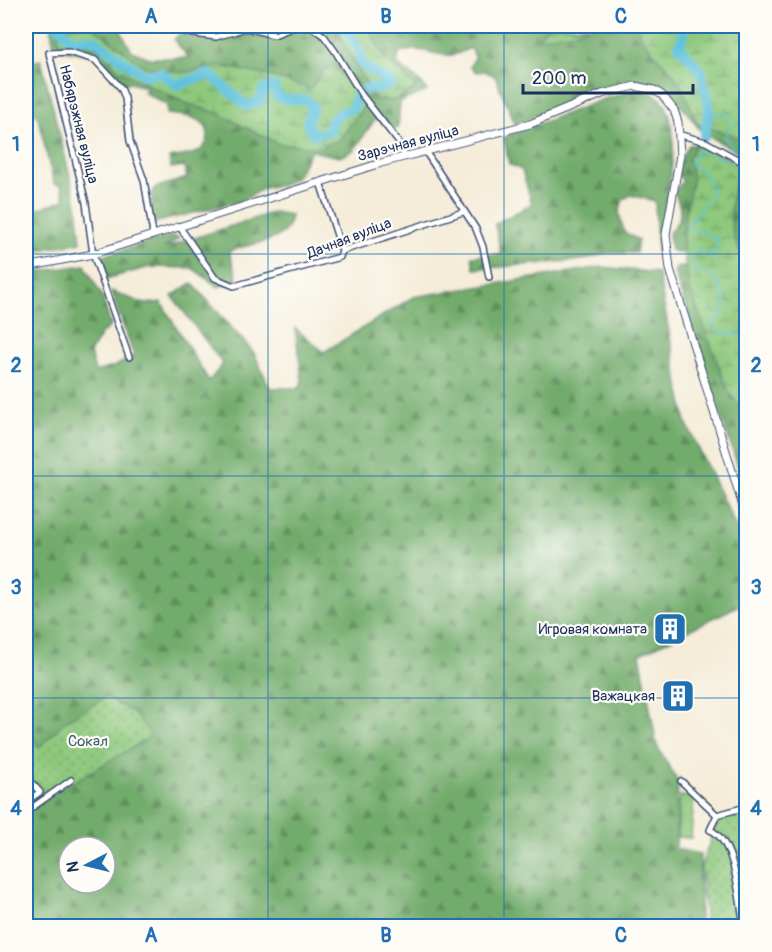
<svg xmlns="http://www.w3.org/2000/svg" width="772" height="952" viewBox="0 0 772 952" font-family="Pangolin,sans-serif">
<defs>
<pattern id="forest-firs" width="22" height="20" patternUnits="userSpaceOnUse" patternTransform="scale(1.5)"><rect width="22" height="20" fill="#72ac6c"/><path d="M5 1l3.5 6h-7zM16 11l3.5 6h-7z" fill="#5d8c5c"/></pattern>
<pattern id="wetland-marsh" width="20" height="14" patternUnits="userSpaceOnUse" patternTransform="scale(1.5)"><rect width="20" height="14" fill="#8dc87c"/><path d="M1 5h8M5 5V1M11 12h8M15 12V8" fill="none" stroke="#72a369"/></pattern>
<pattern id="garden-dots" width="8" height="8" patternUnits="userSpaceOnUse" patternTransform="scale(1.5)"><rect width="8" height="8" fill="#8dc87c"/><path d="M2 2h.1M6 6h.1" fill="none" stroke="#72a369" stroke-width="1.8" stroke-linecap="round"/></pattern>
</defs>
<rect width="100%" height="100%" fill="#fdfcf7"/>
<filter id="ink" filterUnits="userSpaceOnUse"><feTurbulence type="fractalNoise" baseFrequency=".0167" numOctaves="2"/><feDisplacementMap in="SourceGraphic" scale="12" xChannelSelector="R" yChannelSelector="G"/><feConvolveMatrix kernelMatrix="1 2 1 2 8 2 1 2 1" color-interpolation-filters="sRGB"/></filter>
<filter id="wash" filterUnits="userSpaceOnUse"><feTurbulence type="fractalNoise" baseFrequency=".008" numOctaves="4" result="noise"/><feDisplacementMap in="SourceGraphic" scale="24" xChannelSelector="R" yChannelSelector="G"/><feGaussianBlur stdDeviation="1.35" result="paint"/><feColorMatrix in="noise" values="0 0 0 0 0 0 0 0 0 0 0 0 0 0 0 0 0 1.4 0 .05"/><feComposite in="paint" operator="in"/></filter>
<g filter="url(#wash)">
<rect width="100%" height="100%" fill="#f5edd9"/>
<path fill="url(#forest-firs)" stroke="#466e65" stroke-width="1.5" fill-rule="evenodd" d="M 54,26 L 118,26 L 132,51 L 150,58 L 189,58 L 174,40 L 179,34 L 215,43 L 236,33 L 273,39 L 300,27 L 312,30 L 314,26 L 643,26 L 746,71 L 746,148 L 740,153 L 702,133 L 686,111 L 661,90 L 648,84 L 624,84 L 607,88 L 515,124 L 495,76 L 485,71 L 476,72 L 470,67 L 475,57 L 471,48 C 465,50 459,54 452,55 C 436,58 421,44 399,53 L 397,63 C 408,76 416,73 427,91 L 400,102 L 398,128 L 391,130 L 376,118 L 354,150 L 340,157 L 311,151 L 296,177 L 281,186 L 265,187 L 244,200 L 153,223 L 150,204 L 154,188 L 187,178 L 184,166 L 171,168 L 169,158 C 178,156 189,156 197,152 C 210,145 212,130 200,121 C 191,115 177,115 167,114 L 167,105 L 144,92 L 147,88 L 131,83 L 119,84 L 96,56 L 54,48 L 51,30 Z
M 41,60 L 77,204 L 81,242 L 26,253 L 26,213 L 65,200 L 61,185 L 54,184 L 37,114 L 26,117 L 26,62 Z
M 635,90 C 646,91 657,93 664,103 C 686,138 661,210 662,251 L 657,252 L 655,201 L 631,195 L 623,199 L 619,213 L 624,232 L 638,240 L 636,253 L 607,253 L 583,260 L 474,269 L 472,256 L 501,254 L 495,224 L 532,204 L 522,170 L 509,164 L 504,137 L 604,99 Z
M 696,144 L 725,156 L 746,172 L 746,252 C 721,254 695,259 671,250 L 669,233 C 683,218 683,210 674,192 L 683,181 L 678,175 L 683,155 L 689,145 Z
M 274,212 L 291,215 C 289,245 253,241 229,251 L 238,281 L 218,287 L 192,268 L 150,267 L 105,279 L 101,256 L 172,236 L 179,238 L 164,248 Z
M 746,261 L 746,491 L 674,272 L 677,267 L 695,268 Z
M 85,265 L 102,296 L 111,326 L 101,334 L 90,353 L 95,372 L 116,366 L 134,356 L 111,291 L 145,304 L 161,302 L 209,381 L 223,364 L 172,296 L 192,283 L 254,353 L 270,388 L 300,388 L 302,380 L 295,328 L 324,352 L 413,297 L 602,267 L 658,273 L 686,422 L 746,548 L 746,602 L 640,654 L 657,746 L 678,782 L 676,849 L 700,854 L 700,926 L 26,926 L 26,810 L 64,722 L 39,749 L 26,729 L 26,464 L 34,455 L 31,427 L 26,419 L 26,273 ZM 69,847 L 105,847 L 105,883 L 69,883 Z"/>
<path fill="url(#wetland-marsh)" stroke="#547c6d" stroke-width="1.5" d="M 57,26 L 92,26 L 145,67 L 182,73 L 221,66 L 273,77 L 310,89 L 323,71 L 334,65 L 365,105 L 340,139 L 320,148 L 279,144 L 217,113 L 183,102 L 120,71 L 95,47 L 59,43 Z
M 337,26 L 367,26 L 384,57 L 416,88 L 394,100 L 376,99 L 349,54 Z
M 548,26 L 589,26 L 576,32 L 538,38 Z
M 637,26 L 739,26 L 746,31 L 746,140 L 697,124 C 691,107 686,93 676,78 C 663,60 644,48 637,26 Z
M 696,144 L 725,156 L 740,167 C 728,200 725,232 746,261 L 746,414 L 728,391 L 689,287 L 683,249 L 685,214 L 693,178 L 688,159 Z"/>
<path fill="url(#garden-dots)" stroke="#547c6d" stroke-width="1.5" d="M 106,697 L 134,713 L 152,736 L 26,810 L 26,729 L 39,748 L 64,722 Z
M 746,809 L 746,926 L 706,926 L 701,866 L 719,818 Z"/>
<path fill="#8dc87c" stroke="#547c6d" stroke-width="1.5" d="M 680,796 L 694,797 L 691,838 L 677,837 Z"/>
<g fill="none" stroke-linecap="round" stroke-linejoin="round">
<path stroke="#5fc2dd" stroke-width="1.5" d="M 709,108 L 716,114 L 728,114 L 732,122 L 725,137 L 732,147 L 730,153
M 700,149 L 689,163 C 705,170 709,176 712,193 L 688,227 L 688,231 L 703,231 L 718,240 L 713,258 L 700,250 L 690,260 L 695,270 L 714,277 L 724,295 L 725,309 L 712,325 L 719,332 L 746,335
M 700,152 L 710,151 L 719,159 L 728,157"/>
<path stroke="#5fc2dd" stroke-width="10" d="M 58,26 L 72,40 L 93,39 L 144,75 L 161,73 L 177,85 L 209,74 L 247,106 L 261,100 L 263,90 L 274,86 L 277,96 L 285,99 L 306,100 L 313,106 L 307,124 L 314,135 L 331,131 L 330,123 L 336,116 L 354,107 L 355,96
M 345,26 L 359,50 L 362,65 L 391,83 L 383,88 L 365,89
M 682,26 L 684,33 L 679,46 L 701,71 L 709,108 L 704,137"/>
</g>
</g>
<g filter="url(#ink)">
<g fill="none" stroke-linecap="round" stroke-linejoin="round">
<defs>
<path id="minor" d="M 180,26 L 186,33 L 216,37 L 246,28 L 274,35 L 296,26
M 310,26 L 324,36 L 335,51 L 361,94 L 400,144 L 405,156
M 681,135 L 706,142 L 746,164
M 425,151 L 476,229 L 483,247 L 489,277
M 320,182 L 342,251
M 179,226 L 215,278 L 234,286 L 340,257 L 342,251 L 463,212
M 129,357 L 93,254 L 86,203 L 49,53 L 69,52 L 95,60 L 121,88 L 125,98 L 130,141 L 144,180 L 153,234
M 26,777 L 40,792 L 26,802
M 681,781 L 717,815 L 746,807
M 26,812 L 71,780
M 717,815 L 710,830 C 736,840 739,901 744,926"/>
<path id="tertiary" d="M 26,267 L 93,254 L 381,163 L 530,124 L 602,94 L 635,86 L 654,90 L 662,95 L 674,110 L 678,122 L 680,155 L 666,234 L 670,269 L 746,516"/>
</defs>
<use href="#minor" stroke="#3c4c70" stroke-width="8"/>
<use href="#tertiary" stroke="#3c4c70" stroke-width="9"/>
<use href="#minor" stroke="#fff" stroke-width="5"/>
<use href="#tertiary" stroke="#fff" stroke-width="7"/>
<defs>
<path id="rail" d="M 26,27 L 28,26"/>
</defs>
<use href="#rail" stroke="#1b2f5e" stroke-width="4"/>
<use href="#rail" stroke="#fdfcf7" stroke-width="1.5" stroke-dasharray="4.5" stroke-linecap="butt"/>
</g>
</g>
<path fill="none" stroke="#1f6fb2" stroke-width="1.5" stroke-opacity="0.55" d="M 268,26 L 268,926M 504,26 L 504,926M 26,254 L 746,254M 26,476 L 746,476M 26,698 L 746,698"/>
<defs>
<symbol id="building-square" viewBox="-11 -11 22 22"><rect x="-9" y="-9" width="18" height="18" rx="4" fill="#1f6fb2" stroke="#fdfcf7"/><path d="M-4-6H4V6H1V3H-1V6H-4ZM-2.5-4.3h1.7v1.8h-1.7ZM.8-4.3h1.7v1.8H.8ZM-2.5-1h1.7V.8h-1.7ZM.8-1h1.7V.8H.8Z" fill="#fff"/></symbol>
</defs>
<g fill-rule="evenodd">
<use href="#building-square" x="651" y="610" width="38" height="38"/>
<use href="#building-square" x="659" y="677" width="38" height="38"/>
</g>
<g text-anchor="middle" stroke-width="4.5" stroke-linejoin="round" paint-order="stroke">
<g font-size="15" fill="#1b2f5e" stroke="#fdfcf7">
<text transform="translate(79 124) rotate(76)" y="5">Набярэжная вуліца</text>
<text transform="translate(408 143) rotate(-15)" y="5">Зарэчная вуліца</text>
<text transform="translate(349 238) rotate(-21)" y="5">Дачная вуліца</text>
</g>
<g font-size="15" fill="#1b2f5e" stroke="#fdfcf7" text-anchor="end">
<text x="647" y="634">Игровая комната</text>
<text x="655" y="701">Важацкая</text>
</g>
<g font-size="15" fill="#3d5d67" stroke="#fdfcf7">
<text x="88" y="746">Сокал</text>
</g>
</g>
<rect width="772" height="952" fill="none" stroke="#fdfcf7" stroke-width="66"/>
<g transform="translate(87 865) rotate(263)"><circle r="28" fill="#fdfcf7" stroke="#a3aaba" stroke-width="1.5"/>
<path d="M0-4.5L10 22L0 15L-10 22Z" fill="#1f6fb2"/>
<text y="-9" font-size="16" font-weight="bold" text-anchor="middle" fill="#1b2f5e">N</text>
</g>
<path d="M523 84v9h170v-9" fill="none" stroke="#1b2f5e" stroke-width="3"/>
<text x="532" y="84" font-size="18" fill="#1b2f5e" stroke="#fdfcf7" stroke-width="4.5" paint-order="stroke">200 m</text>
<rect x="33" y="33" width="706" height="886" fill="none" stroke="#1f6fb2" stroke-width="2"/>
<g font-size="20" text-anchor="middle" font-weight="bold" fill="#1f6fb2">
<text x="151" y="23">A</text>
<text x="386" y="23">B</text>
<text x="621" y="23">C</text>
<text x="16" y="151">1</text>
<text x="756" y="151">1</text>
<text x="16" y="372">2</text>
<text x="756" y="372">2</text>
<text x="16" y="594">3</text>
<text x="756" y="594">3</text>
<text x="16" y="815">4</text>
<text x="756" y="815">4</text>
<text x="151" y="942">A</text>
<text x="386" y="942">B</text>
<text x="621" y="942">C</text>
</g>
</svg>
